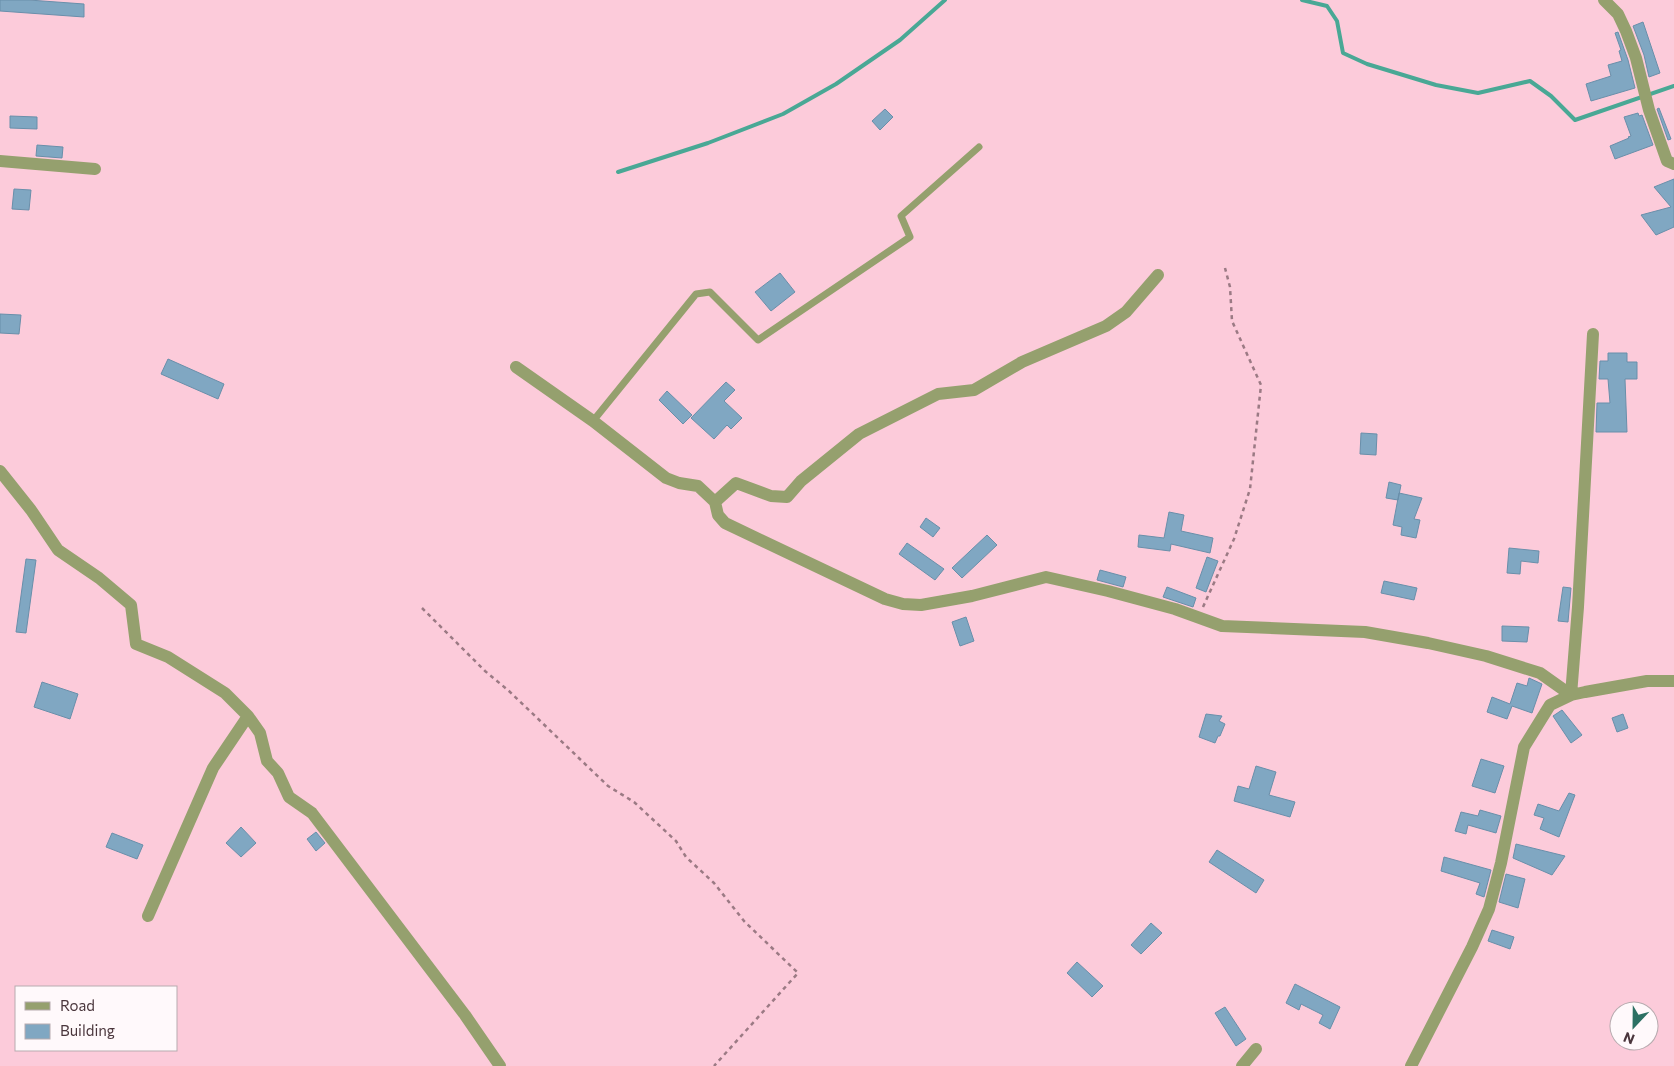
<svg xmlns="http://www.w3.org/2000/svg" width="1674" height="1066" viewBox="0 0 1674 1066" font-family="Commissioner,sans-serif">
<rect width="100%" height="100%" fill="#fccbda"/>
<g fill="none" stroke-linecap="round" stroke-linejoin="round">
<path stroke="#49a895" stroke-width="4" d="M 1302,0 L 1327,6 L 1337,21 L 1343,53 L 1367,64 L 1436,85 L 1478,93 L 1530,81 L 1551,96 L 1575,120 L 1674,86
M 618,172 L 708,143 L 783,114 L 836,84 L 900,40 L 945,0"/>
</g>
<path fill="#80a7c2" stroke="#698faa" d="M 0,0 L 29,0 L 84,4 L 84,17 L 0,11 Z
M 1643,22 L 1660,73 L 1649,77 L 1644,55 L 1633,26 Z
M 1618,32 L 1628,60 L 1635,88 L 1591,101 L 1586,84 L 1611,76 L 1608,65 L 1622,61 L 1619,51 L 1621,50 L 1615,33 Z
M 1659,108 L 1671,139 L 1668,140 L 1657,109 Z
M 885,109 L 893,117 L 880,130 L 872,121 Z
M 1638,113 L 1639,116 L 1642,115 L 1653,145 L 1615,159 L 1610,146 L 1629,138 L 1628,137 L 1631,136 L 1624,117 Z
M 10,116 L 37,117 L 37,129 L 10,128 Z
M 37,145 L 63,147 L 62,158 L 36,156 Z
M 1674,179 L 1674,227 L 1656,235 L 1641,215 L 1671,207 L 1654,187 Z
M 14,189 L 31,190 L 29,210 L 12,209 Z
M 780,273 L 795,292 L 771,311 L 755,292 Z
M 0,314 L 21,315 L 19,334 L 0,333 Z
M 1608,353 L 1627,353 L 1627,362 L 1637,362 L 1637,379 L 1625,379 L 1627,432 L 1596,432 L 1597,403 L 1610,403 L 1608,379 L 1599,379 L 1600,361 L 1608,361 Z
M 168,359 L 224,384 L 218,399 L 161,374 Z
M 726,382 L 735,390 L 724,401 L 742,418 L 731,429 L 727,425 L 714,439 L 691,418 Z
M 667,391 L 692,415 L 683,424 L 659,400 Z
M 1361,433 L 1377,434 L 1376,455 L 1360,454 Z
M 1389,482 L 1401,485 L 1398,500 L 1386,498 Z
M 1399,493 L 1422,498 L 1414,519 L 1420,520 L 1416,538 L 1401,535 L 1402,527 L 1393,525 Z
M 1169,512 L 1184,515 L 1181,531 L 1213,538 L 1210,553 L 1171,544 L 1170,551 L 1138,547 L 1139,535 L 1164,538 Z
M 926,518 L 940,528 L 933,537 L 920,527 Z
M 987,535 L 997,545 L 962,578 L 952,568 Z
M 907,543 L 944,569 L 935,580 L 899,554 Z
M 1509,548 L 1539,551 L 1538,563 L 1521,561 L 1520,574 L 1507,573 Z
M 1207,557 L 1218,561 L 1206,592 L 1196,588 Z
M 26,559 L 36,560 L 26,633 L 16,632 Z
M 1100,570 L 1126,577 L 1123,587 L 1097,580 Z
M 1384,581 L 1417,588 L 1414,600 L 1381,593 Z
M 1167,587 L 1196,598 L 1193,607 L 1163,597 Z
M 1563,587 L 1571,588 L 1568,622 L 1558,621 Z
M 966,617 L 974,641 L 960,646 L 952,622 Z
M 1502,626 L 1529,627 L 1527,642 L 1502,641 Z
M 1529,678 L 1542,684 L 1532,713 L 1512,706 L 1507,719 L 1487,712 L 1492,697 L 1510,704 L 1517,683 L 1527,686 Z
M 42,682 L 78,694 L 70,719 L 34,707 Z
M 1562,710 L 1582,735 L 1571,743 L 1553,716 Z
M 1206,714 L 1222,716 L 1219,721 L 1225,724 L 1220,736 L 1218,736 L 1215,743 L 1199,737 Z
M 1623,714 L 1628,728 L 1617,732 L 1612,718 Z
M 1481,759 L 1504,766 L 1495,793 L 1472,786 Z
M 1256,766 L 1276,772 L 1269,795 L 1295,802 L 1290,817 L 1234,801 L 1238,786 L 1249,789 Z
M 1569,793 L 1575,795 L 1559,837 L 1540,829 L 1544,818 L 1534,815 L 1538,804 L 1559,811 Z
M 1480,810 L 1501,816 L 1496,833 L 1468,825 L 1466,834 L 1455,831 L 1461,812 L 1478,816 Z
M 241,827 L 256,843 L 241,857 L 226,843 Z
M 316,832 L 325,843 L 316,851 L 307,839 Z
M 112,833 L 143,845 L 137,859 L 106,847 Z
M 1516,844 L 1565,856 L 1552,875 L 1513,858 Z
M 1217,850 L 1264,880 L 1256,893 L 1209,862 Z
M 1444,857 L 1491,870 L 1484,897 L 1476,894 L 1480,883 L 1441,871 Z
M 1506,874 L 1525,879 L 1518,908 L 1499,902 Z
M 1151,923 L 1162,933 L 1141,954 L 1131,945 Z
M 1492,930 L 1514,937 L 1510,949 L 1488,941 Z
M 1077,962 L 1103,986 L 1092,997 L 1067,973 Z
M 1295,984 L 1340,1007 L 1330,1029 L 1319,1023 L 1323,1015 L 1301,1004 L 1299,1010 L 1286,1003 Z
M 1225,1007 L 1246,1039 L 1236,1046 L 1215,1013 Z"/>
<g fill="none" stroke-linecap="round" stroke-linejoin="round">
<path stroke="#9b7a84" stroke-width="2.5" stroke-dasharray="4 4" stroke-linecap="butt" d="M 1203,607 L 1234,539 L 1250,489 L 1261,385 L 1232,321 L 1230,287 L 1225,268
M 422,608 L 485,671 L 509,691 L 608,786 L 634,802 L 676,841 L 686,857 L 714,883 L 744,921 L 798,973 L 714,1066"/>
<path stroke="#95a06e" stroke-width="7" d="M 593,421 L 696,294 L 710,292 L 758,340 L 910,237 L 901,216 L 979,147"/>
<path stroke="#95a06e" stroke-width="12" d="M 1604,0 L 1618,14 L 1626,31 L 1636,58 L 1649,110 L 1667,161 L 1674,164
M 0,161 L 95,169
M 516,367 L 593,421 L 666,478 L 679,483 L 698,486 L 715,502 L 718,515 L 725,523 L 885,599 L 903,604 L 921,605 L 972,596 L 1046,577 L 1108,591 L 1175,609 L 1222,626 L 1365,632 L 1428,643 L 1486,656 L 1540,673 L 1571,695
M 0,471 L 31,510 L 58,550 L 99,578 L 131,605 L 136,644 L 168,657 L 225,693 L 248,716 L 260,733 L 267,761 L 278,773 L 289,797 L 312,813 L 465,1015 L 500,1066
M 715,502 L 736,483 L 771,496 L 787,497 L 801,481 L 859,434 L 938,394 L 974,390 L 1022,362 L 1106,326 L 1126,312 L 1158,275
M 1571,695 L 1578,607 L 1593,334
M 148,916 L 213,768 L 248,716
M 1242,1066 L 1256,1049
M 1411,1066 L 1472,947 L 1489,909 L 1501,863 L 1524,747 L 1550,705 L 1571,695 L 1585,692 L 1647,681 L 1674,681"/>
</g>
<rect x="15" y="986" width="162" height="65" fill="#fff9fb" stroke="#b7abaf"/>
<rect x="25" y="1002" width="25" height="8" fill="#95a06e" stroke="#b7abaf"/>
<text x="60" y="1011" font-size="15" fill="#4a363c">Road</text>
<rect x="25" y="1024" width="25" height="15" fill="#80a7c2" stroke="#b7abaf"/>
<text x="60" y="1036" font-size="15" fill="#4a363c">Building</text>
<g transform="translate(1634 1026) rotate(202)"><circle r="24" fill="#fff9fb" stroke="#b7abaf"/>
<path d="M0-4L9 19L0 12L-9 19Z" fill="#2c7063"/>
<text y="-8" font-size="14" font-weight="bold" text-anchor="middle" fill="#4a363c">N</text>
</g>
</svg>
